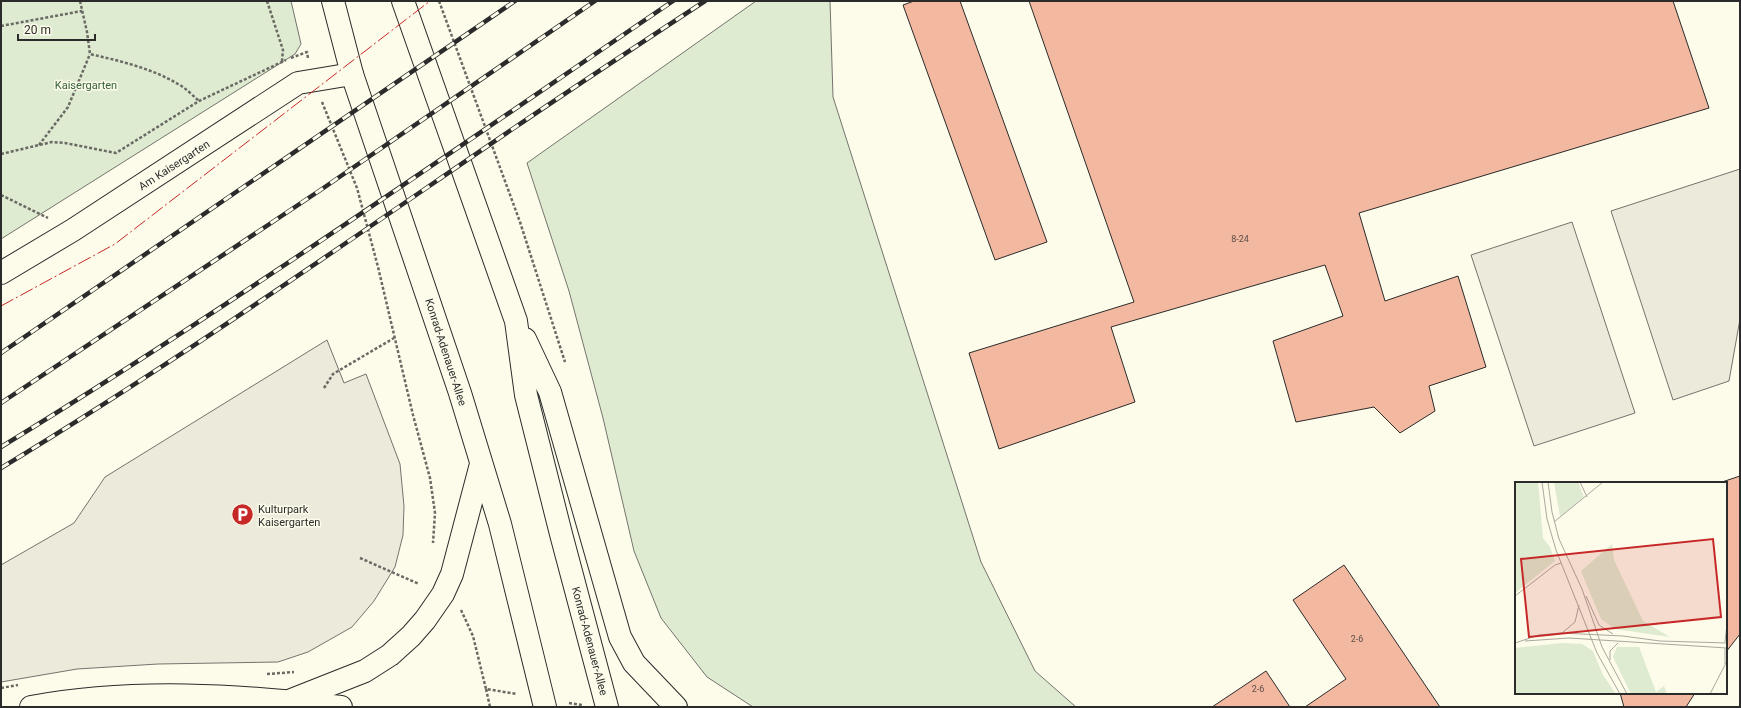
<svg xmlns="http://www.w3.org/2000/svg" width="1741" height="708" viewBox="0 0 1741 708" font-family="Roboto,sans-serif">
<rect width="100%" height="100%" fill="#fdfbea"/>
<path fill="#deebd1" stroke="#74746e" d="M 1,1 L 291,1 L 301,44 L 295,54 L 1,239 Z
M 756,1 L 830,1 L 833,97 L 981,562 L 1035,671 L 1076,707 L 753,707 L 707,677 L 661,618 L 634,551 L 603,418 L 569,291 L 527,163 Z"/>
<path fill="#eceadb" stroke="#74746e" d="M 1740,169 L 1740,319 L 1729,381 L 1673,400 L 1611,211 Z
M 1572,222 L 1635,413 L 1534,446 L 1471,255 Z
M 327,340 L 344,383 L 366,374 L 400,464 L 404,506 L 403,535 L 395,567 L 374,601 L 352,627 L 308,652 L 278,662 L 158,664 L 77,669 L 1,682 L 1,565 L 74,523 L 105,477 Z"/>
<path fill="#f2b8a0" stroke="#2b2b2b" d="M 914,1 L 960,1 L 1047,242 L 995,260 L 903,5 Z
M 1029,1 L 1673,1 L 1709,108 L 1359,213 L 1385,301 L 1458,276 L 1486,367 L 1429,386 L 1435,411 L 1400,433 L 1374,407 L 1296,422 L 1273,341 L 1343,316 L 1325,265 L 1111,327 L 1135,402 L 999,449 L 969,353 L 1134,302 Z
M 1740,476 L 1740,634 L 1726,652 L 1726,483 L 1719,483 Z
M 1344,565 L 1440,707 L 1305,707 L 1346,679 L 1293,600 Z
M 1266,671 L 1290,707 L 1212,707 Z
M 1620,693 L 1695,693 L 1686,707 L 1624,707 Z"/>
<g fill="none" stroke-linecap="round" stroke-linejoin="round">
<defs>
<path id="minor" d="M 1,273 L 73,230 L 298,83 L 352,74"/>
<path id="major" d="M 333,1 L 352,74 L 460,393 L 500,524 L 545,707
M 403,1 L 516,321 L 526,395 L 561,534 L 607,707
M 525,339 L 550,392 L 620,637 L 634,663 L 676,707
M 289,701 L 365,671 L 390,655 L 411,636 L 425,620 L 443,594 L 452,574 L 481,464
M 31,707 C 133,688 239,695 341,707"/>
</defs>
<use href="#minor" stroke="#2b2b2b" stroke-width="24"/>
<use href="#major" stroke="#2b2b2b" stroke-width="24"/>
<path stroke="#6a6964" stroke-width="2.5" stroke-dasharray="3 2" stroke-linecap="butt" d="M 80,1 L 87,32 L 90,54 C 120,61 151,68 178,84 C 186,88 193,96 199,101
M 267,1 L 283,50 L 282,61
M 439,1 L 520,222 L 565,362
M 1,26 L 82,11
M 291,58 L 307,52 L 308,58
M 322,102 L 357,188 L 378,267 L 413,415 L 430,478 L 435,513 L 433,543
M 39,145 L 68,107 L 90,54
M 1,154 L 52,142 L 65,143 L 116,153 L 199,101 L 286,60
M 1,195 L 48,218
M 324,388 L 333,374 L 394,338
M 360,558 L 419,584
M 461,610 L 473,636 L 486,689 L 517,694
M 267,674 L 294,672
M 1,688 L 18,685
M 486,689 L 490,707
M 569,703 L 582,705"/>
<use href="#minor" stroke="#fdfbea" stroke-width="22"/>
<use href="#major" stroke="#fdfbea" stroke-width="22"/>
<defs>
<path id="rail" d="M 1,353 L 515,1
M 1,403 L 322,189 L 595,1
M 1,447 C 230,307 451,152 673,1
M 1,468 C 176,362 344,244 514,128 C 577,85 641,43 705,1"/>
</defs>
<use href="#rail" stroke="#2b2b2b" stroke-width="4.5"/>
<use href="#rail" stroke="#fdfbea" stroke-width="3" stroke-dasharray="9" stroke-linecap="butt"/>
<path stroke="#c62828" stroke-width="1" stroke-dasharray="14 3 2 3" stroke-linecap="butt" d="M 1,306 L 115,244 L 430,1"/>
</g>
<defs>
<symbol id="parking-disc" viewBox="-11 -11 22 22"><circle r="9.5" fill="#c62828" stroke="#fdfbea"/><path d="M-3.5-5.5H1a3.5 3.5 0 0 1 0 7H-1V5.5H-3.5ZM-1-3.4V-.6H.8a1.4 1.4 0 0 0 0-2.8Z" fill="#fff"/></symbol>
</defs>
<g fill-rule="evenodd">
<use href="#parking-disc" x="230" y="502" width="25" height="25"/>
</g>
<g text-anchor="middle" stroke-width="3" stroke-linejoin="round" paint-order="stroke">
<g font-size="9" fill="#5d4e48">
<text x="1240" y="242">8-24</text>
<text x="1357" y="642">2-6</text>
<text x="1258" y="692">2-6</text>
</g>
<g font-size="11" fill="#34623c" stroke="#fdfbea">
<text x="86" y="89">Kaisergarten</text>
</g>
<g font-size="11" fill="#2b2b2b" stroke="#fdfbea">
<text transform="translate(174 165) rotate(-33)" y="4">Am Kaisergarten</text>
<text transform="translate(446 352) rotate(72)" y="4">Konrad-Adenauer-Allee</text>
<text transform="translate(590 641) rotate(75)" y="4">Konrad-Adenauer-Allee</text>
</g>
<g font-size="11" fill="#2b2b2b" stroke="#fdfbea" text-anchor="start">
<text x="258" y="513">Kulturpark<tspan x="258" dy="13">Kaisergarten</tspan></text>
</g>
</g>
<g transform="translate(1515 482)">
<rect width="212" height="212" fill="#fdfbea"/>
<path d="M 0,0 L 23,0 L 28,56 L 35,65 L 40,79 L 0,111 ZM 39,0 L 63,0 L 69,15 L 45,35 ZM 97,62 L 99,78 L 128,139 L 155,155 L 100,147 L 86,137 L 66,89 ZM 47,161 L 67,162 L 78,169 L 88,193 L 101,212 L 0,212 L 0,166 ZM 102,165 L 124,165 L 141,210 L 149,204 L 152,212 L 116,212 L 98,175 Z" fill="#deebd1"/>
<path fill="none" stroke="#a9a89e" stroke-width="1" d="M 27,0 L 32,37 L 41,68 L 82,171 L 105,212M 33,0 L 37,30 L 44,57 L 67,107 L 87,165 L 112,212M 65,0 L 72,15M 39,40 L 88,0M 0,114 L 40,83 L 46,81M 71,114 L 84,143 L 98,152M 47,151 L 60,140 L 64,123M 10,159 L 54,156 L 212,166M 210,160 L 212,142M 0,161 L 24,153 L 46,151 L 108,154 L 145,159 L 212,161M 95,178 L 95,169 L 103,161M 210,182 L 210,166M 195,212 L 212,179"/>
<path fill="#c62828" fill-opacity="0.15" stroke="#c62828" stroke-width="2" d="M 198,57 L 206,135 L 14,155 L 6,77 Z"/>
<rect width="212" height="212" fill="none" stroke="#2b2b2b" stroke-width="2"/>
</g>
<rect width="1741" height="708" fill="none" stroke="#2b2b2b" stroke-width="4"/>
<path d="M18 34v6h77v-6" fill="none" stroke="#2b2b2b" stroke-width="2"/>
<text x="24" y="34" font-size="12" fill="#2b2b2b" stroke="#fdfbea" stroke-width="3" paint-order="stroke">20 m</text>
</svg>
